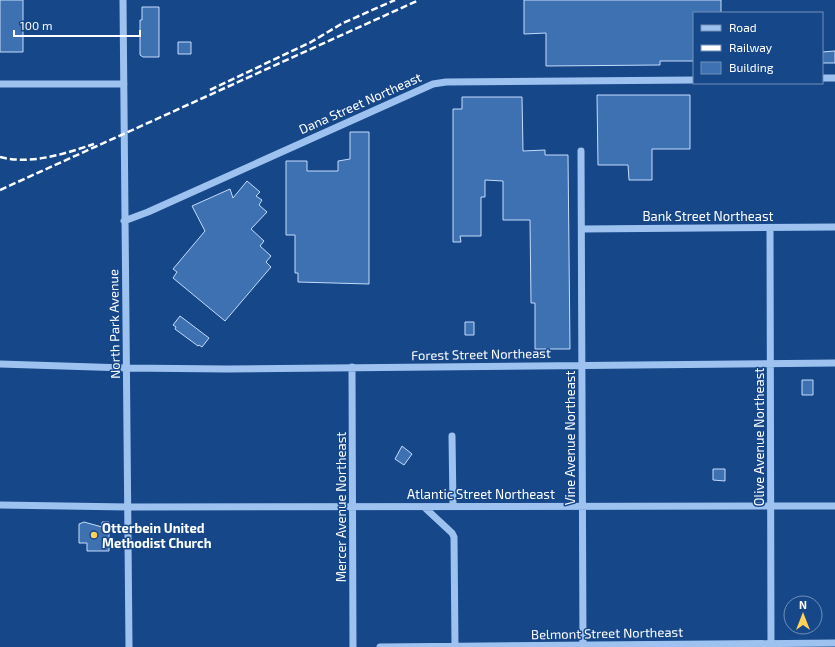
<svg xmlns="http://www.w3.org/2000/svg" width="835" height="647" viewBox="0 0 835 647" font-family="'Exo 2',sans-serif">
<rect width="100%" height="100%" fill="#164789"/>
<path fill="#3e71b2" stroke="#c4dcfb" d="M 0,0 L 23,0 L 23,52 L 0,52 Z
M 524,0 L 721,0 L 721,13 L 694,13 L 694,61 L 660,61 L 660,65 L 546,66 L 546,33 L 524,34 Z
M 142,7 L 159,7 L 159,57 L 143,57 L 140,55 L 140,20 L 142,20 Z
M 178,42 L 191,42 L 191,54 L 178,54 Z
M 835,51 L 835,63 L 822,63 L 822,52 Z
M 597,95 L 690,95 L 690,149 L 652,149 L 652,180 L 629,180 L 628,165 L 598,165 Z
M 462,97 L 522,97 L 523,151 L 545,150 L 545,155 L 568,155 L 570,349 L 535,349 L 535,303 L 531,303 L 530,220 L 503,220 L 503,181 L 485,180 L 485,197 L 481,197 L 481,236 L 460,236 L 461,242 L 453,242 L 453,109 L 462,109 Z
M 350,132 L 369,132 L 369,284 L 298,282 L 298,273 L 295,273 L 295,235 L 286,235 L 286,161 L 307,161 L 307,171 L 338,171 L 338,161 L 350,159 Z
M 247,181 L 260,192 L 256,196 L 262,200 L 259,205 L 267,212 L 251,229 L 264,241 L 260,246 L 271,256 L 266,262 L 271,267 L 225,321 L 173,278 L 177,272 L 173,269 L 205,231 L 192,206 L 230,189 L 233,198 Z
M 180,316 L 209,338 L 202,347 L 199,345 L 198,346 L 175,329 L 176,327 L 173,325 Z
M 465,322 L 474,322 L 474,335 L 465,335 Z
M 802,380 L 813,380 L 813,395 L 802,395 Z
M 402,446 L 412,454 L 404,465 L 395,459 Z
M 713,469 L 725,469 L 725,481 L 713,480 Z
M 84,522 L 102,527 L 102,522 L 109,522 L 109,551 L 87,551 L 87,543 L 79,543 L 79,524 Z"/>
<g fill="none" stroke-linecap="round" stroke-linejoin="round">
<path stroke="#9ec2ef" stroke-width="7" d="M 123,0 L 129,647
M 822,78 L 835,78
M 0,84 L 124,84
M 581,151 L 583,647
M 124,221 L 148,212 L 433,84 L 446,82 L 694,80
M 770,228 L 771,647
M 582,229 L 835,227
M 0,364 L 126,368 L 227,369 L 835,363
M 352,367 L 353,647
M 452,436 L 453,506
M 0,505 L 128,507 L 835,506
M 424,507 L 452,533 L 454,537 L 455,646
M 380,647 L 835,643"/>
<path stroke="#fff" stroke-width="2.5" stroke-dasharray="7 3" stroke-linecap="butt" d="M 210,90 L 311,42 L 343,23 L 395,0
M 0,157 C 31,165 64,154 94,144
M 0,190 L 419,0"/>
</g>
<circle fill="#ffd25c" stroke="#164789" stroke-width="1.5" cx="94" cy="535" r="4"/>
<g text-anchor="middle" stroke-width="3" stroke-linejoin="round" paint-order="stroke">
<g font-size="13" fill="#fff" stroke="#164789">
<text transform="translate(360 103) rotate(-24)" y="5">Dana Street Northeast</text>
<text x="708" y="221">Bank Street Northeast</text>
<text transform="translate(114 324) rotate(-91)" y="5">North Park Avenue</text>
<text transform="translate(481 354) rotate(-1)" y="5">Forest Street Northeast</text>
<text transform="translate(759 437) rotate(-90)" y="5">Olive Avenue Northeast</text>
<text transform="translate(570 438) rotate(-90)" y="5">Vine Avenue Northeast</text>
<text x="481" y="499">Atlantic Street Northeast</text>
<text transform="translate(341 507) rotate(-90)" y="5">Mercer Avenue Northeast</text>
<text transform="translate(607 633) rotate(-1)" y="5">Belmont Street Northeast</text>
</g>
<g font-size="13" font-weight="bold" fill="#fff" stroke="#164789" text-anchor="start">
<text x="102" y="533">Otterbein United<tspan x="102" dy="15">Methodist Church</tspan></text>
</g>
</g>
<rect x="693" y="12" width="130" height="72" fill="#164789" stroke="#7391b8"/>
<rect x="701" y="25" width="20" height="6" fill="#9ec2ef" stroke="#7391b8"/>
<text x="729" y="32" font-size="12" fill="#ffffff">Road</text>
<rect x="701" y="45" width="20" height="6" fill="#ffffff" stroke="#7391b8"/>
<text x="729" y="52" font-size="12" fill="#ffffff">Railway</text>
<rect x="701" y="62" width="20" height="12" fill="#3e71b2" stroke="#7391b8"/>
<text x="729" y="72" font-size="12" fill="#ffffff">Building</text>
<g transform="translate(803 615)"><circle r="19" fill="#164789" stroke="#7391b8"/>
<path d="M0-3L7 15L0 10L-7 15Z" fill="#ffd25c"/>
<text y="-6" font-size="11" font-weight="bold" text-anchor="middle" fill="#ffffff">N</text>
</g>
<path d="M14 30v6h126v-6" fill="none" stroke="#ffffff" stroke-width="2"/>
<text x="20" y="30" font-size="12" fill="#ffffff" stroke="#164789" stroke-width="3" paint-order="stroke">100 m</text>
</svg>
